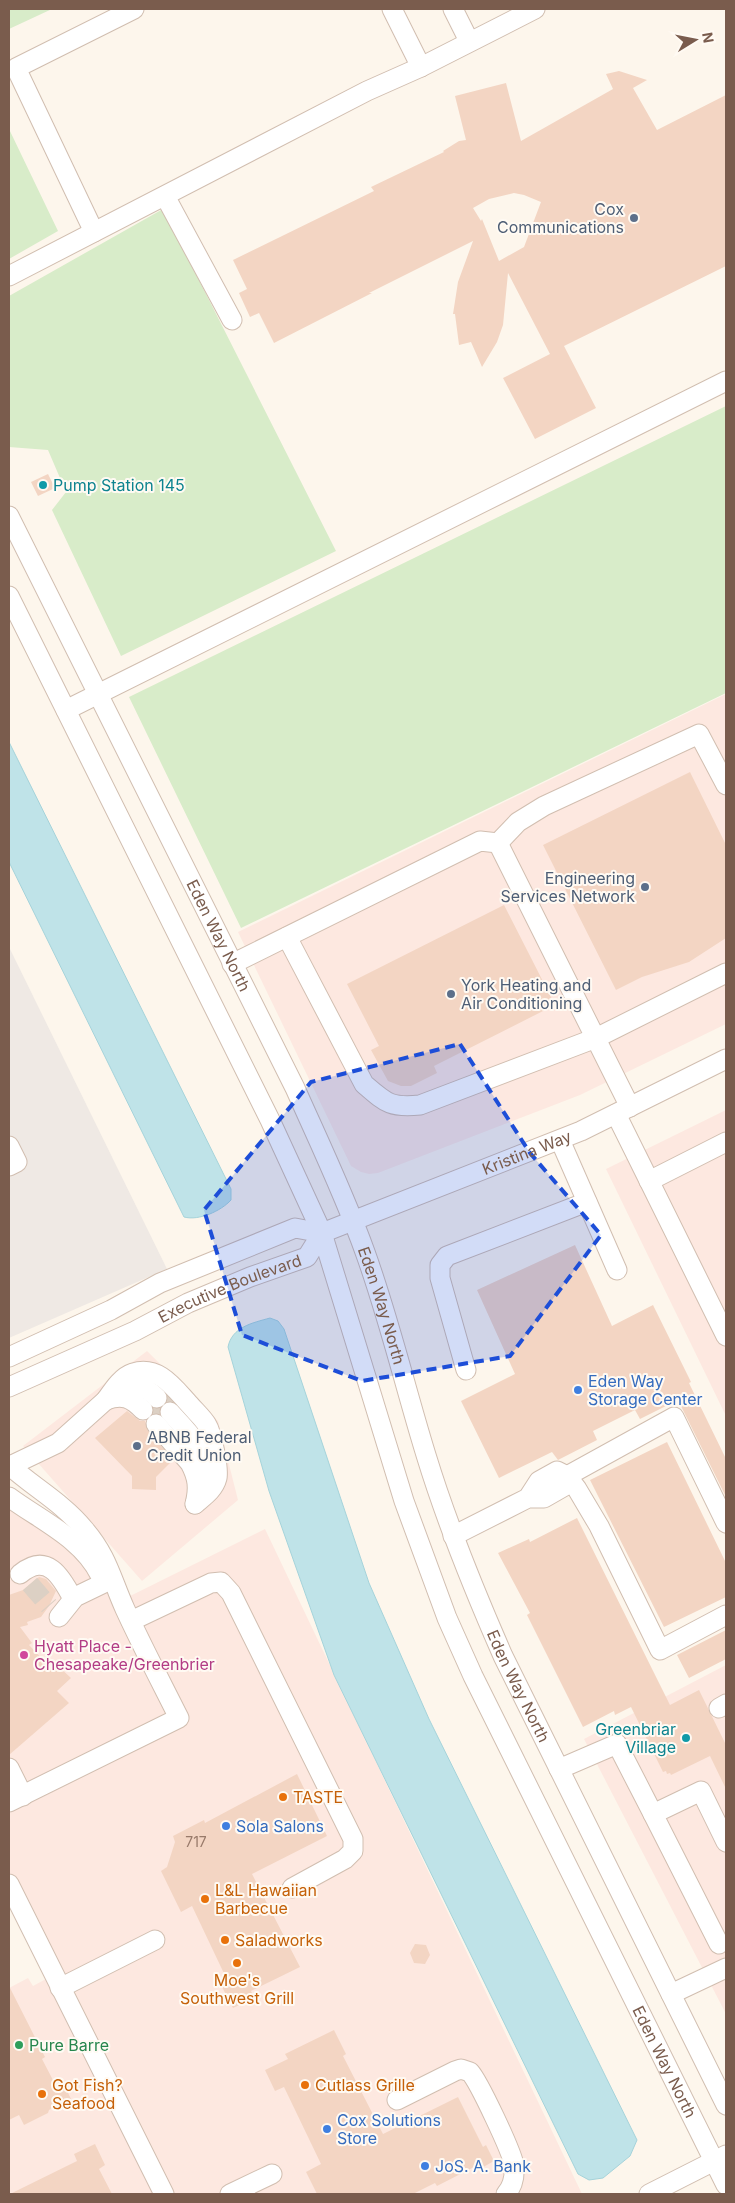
<svg xmlns="http://www.w3.org/2000/svg" width="735" height="2203" viewBox="0 0 735 2203" font-family="Inter,sans-serif">
<rect width="100%" height="100%" fill="#fdf6ec"/>
<path fill="#fde8e0" d="M 726,694 L 726,1024 L 580,1095 L 378,1173 L 369,1174 L 361,1172 L 351,1166 L 238,932 Z
M 726,1110 L 726,1416 L 606,1169 Z
M 147,1351 L 218,1421 L 238,1500 L 142,1581 L 23,1446 Z
M 9,1508 L 63,1543 L 89,1564 L 114,1604 L 265,1529 L 582,2194 L 9,2194 L 9,1988 L 28,1978 L 33,1986 L 57,1973 L 9,1879 Z
M 726,1665 L 726,2014 L 584,1739 Z"/>
<path fill="#efe9e4" d="M 9,947 L 167,1269 L 9,1338 Z"/>
<path fill="#d8ecc9" d="M 9,9 L 52,9 L 9,29 Z
M 9,129 L 58,231 L 9,259 Z
M 163,209 L 336,551 L 121,656 L 52,510 L 66,492 L 48,450 L 9,447 L 9,296 Z
M 726,406 L 726,693 L 241,928 L 129,697 Z"/>
<path fill="#bfe3e8" stroke="#a5d3da" d="M 9,742 L 231,1189 L 231,1200 C 221,1211 199,1221 184,1217 L 9,862 Z
M 270,1318 L 278,1321 L 284,1329 L 369,1583 L 429,1719 L 637,2140 L 630,2156 L 603,2178 L 589,2180 L 578,2174 L 334,1675 L 269,1491 L 228,1347 C 232,1327 252,1323 270,1318 Z"/>
<path fill="#f3d5c3" fill-rule="evenodd" d="M 619,71 L 647,80 L 633,88 L 657,130 L 726,95 L 726,266 L 564,346 L 596,408 L 535,439 L 503,378 L 550,354 L 508,273 L 503,325 L 497,342 L 482,367 L 471,342 L 459,345 L 455,314 L 453,314 L 458,282 L 473,241 L 369,293 L 372,293 L 274,343 L 259,313 L 250,317 L 239,293 L 247,289 L 233,260 L 374,191 L 371,187 L 444,152 L 443,151 L 459,141 L 466,140 L 455,96 L 506,83 L 521,141 L 613,89 L 606,74 ZM 514,193 L 524,195 L 541,202 L 524,247 L 499,261 L 482,219 L 481,221 L 473,208 L 489,199 Z
M 48,474 L 55,488 L 38,496 L 31,482 Z
M 690,772 L 726,845 L 726,938 L 689,962 L 642,977 L 616,990 L 543,845 Z
M 504,905 L 555,1005 L 434,1066 L 437,1073 L 411,1086 L 401,1086 L 388,1081 L 371,1050 L 379,1046 L 347,984 Z
M 575,1245 L 612,1326 L 653,1305 L 691,1382 L 689,1383 L 726,1459 L 726,1497 L 678,1400 L 640,1419 L 635,1410 L 593,1431 L 597,1440 L 558,1460 L 552,1452 L 499,1478 L 461,1401 L 515,1374 L 477,1290 Z
M 127,1411 L 140,1421 L 145,1421 L 148,1431 L 173,1460 L 156,1477 L 156,1490 L 132,1489 L 132,1476 L 95,1438 Z
M 667,1442 L 726,1563 L 726,1597 L 664,1627 L 590,1480 Z
M 577,1518 L 670,1705 L 699,1690 L 726,1745 L 726,1789 L 710,1756 L 671,1775 L 670,1773 L 667,1774 L 666,1771 L 663,1772 L 631,1707 L 615,1715 L 614,1711 L 583,1727 L 527,1615 L 530,1613 L 498,1553 L 529,1539 L 530,1542 Z
M 39,1577 L 46,1579 L 56,1591 L 49,1606 L 41,1617 L 27,1622 L 28,1625 L 20,1627 L 32,1643 L 29,1645 L 52,1669 L 57,1665 L 71,1678 L 57,1691 L 69,1703 L 9,1755 L 9,1595 L 23,1590 Z
M 726,1630 L 726,1659 L 689,1678 L 677,1655 Z
M 297,1774 L 327,1836 L 252,1874 L 300,1967 L 251,1991 L 254,1998 L 233,2008 L 222,1987 L 229,1984 L 192,1906 L 181,1912 L 161,1871 L 167,1867 L 175,1842 L 173,1836 L 204,1820 L 205,1823 Z
M 415,1944 L 426,1945 L 430,1955 L 425,1964 L 414,1963 L 410,1953 Z
M 9,1986 L 45,2057 L 42,2059 L 55,2084 L 62,2080 L 71,2099 L 49,2110 L 48,2113 L 24,2125 L 19,2115 L 9,2120 Z
M 334,2030 L 346,2054 L 343,2056 L 383,2134 L 458,2097 L 483,2147 L 486,2145 L 494,2161 L 478,2170 L 476,2166 L 437,2186 L 435,2183 L 413,2194 L 317,2194 L 306,2172 L 321,2164 L 284,2087 L 275,2091 L 265,2070 L 288,2059 L 285,2054 Z
M 95,2144 L 105,2165 L 99,2169 L 112,2194 L 10,2194 L 77,2161 L 74,2154 Z"/>
<g fill="none" stroke-linecap="round" stroke-linejoin="round">
<path stroke="#dcd0c4" stroke-width="19" stroke-dasharray="19 9" stroke-linecap="butt" d="M 162,1392 L 176,1406
M 149,1404 L 162,1419
M 30,1584 L 49,1606"/>
<defs>
<g id="minor">
<path d="M 392,9 L 421,67"/>
<path d="M 453,9 L 469,41"/>
<path d="M 165,196 L 232,320"/>
<path d="M 94,232 L 16,68 L 134,9"/>
<path d="M 9,276 L 367,91 L 421,67 L 535,9"/>
<path id="s1" d="M 9,516 L 295,1088 C 319,1142 345,1196 365,1252 C 389,1318 405,1387 426,1455 C 447,1524 474,1590 503,1656 L 726,2105"/>
<path id="s2" d="M 9,596 L 270,1120 L 322,1233 L 404,1501 L 447,1618 L 473,1676 L 726,2185"/>
<path d="M 66,710 L 726,381"/>
<path d="M 498,843 L 518,822 L 544,806 L 699,734 L 726,785"/>
<path d="M 287,937 L 364,1084 C 386,1103 390,1108 420,1105 L 596,1038 L 726,973"/>
<path d="M 232,964 L 480,841 L 498,843 L 630,1107"/>
<path d="M 616,1114 L 726,1336"/>
<path d="M 560,1140 L 617,1270"/>
<path d="M 9,1146 L 17,1162 L 9,1166"/>
<path d="M 649,1181 L 726,1142"/>
<path id="s3" d="M 322,1233 L 581,1131 L 726,1059"/>
<path d="M 9,1357 L 111,1310 L 160,1283 L 295,1228 L 322,1233"/>
<path d="M 466,1370 L 440,1278 L 440,1265 L 447,1256 L 587,1202"/>
<path d="M 122,1386 C 136,1384 147,1387 157,1398"/>
<path id="s4" d="M 9,1387 L 135,1331 L 188,1303 L 250,1277 L 307,1257 L 322,1233"/>
<path d="M 106,1400 C 113,1390 121,1377 133,1373 C 159,1365 174,1388 190,1405 C 195,1411 203,1418 207,1425 C 212,1433 219,1469 217,1478 C 214,1490 203,1497 195,1504"/>
<path d="M 106,1400 C 123,1394 131,1398 143,1410"/>
<path d="M 170,1412 C 186,1430 204,1446 208,1471"/>
<path d="M 156,1424 L 190,1463 C 198,1478 199,1488 195,1504"/>
<path d="M 9,1465 C 33,1487 63,1503 84,1529 C 108,1557 111,1578 125,1609 C 142,1646 161,1682 179,1718 L 9,1802"/>
<path d="M 10,1466 L 58,1443 L 116,1391"/>
<path d="M 9,1497 C 40,1520 83,1539 100,1575"/>
<path d="M 726,1523 L 674,1417 L 567,1476 L 577,1489 L 599,1526 L 660,1650 L 726,1615"/>
<path d="M 453,1536 L 528,1498 L 539,1481 L 557,1471 L 567,1476 L 565,1486 L 544,1498 L 528,1498"/>
<path d="M 20,1574 C 47,1552 61,1576 73,1599"/>
<path d="M 59,1617 L 75,1597 L 104,1583 L 106,1568"/>
<path d="M 131,1621 L 211,1583 L 221,1582 L 231,1593 L 353,1839 L 353,1851 L 345,1859 L 292,1888"/>
<path d="M 719,1708 L 726,1704"/>
<path d="M 9,1768 L 23,1796"/>
<path d="M 559,1769 L 617,1744 L 653,1814"/>
<path d="M 9,1884 L 164,2194"/>
<path d="M 719,1944 L 653,1814 L 701,1791 L 726,1842"/>
<path d="M 60,1988 L 155,1940"/>
<path d="M 671,1994 L 726,1968"/>
<path d="M 397,2100 L 455,2071 L 461,2069 L 470,2072 C 479,2082 512,2152 514,2165 C 515,2176 513,2186 506,2194"/>
<path d="M 230,2194 L 272,2174"/>
<path d="M 649,2194 L 726,2155"/>
</g>
</defs>
<use href="#minor" stroke="#d1beb0" stroke-width="21"/>
<use href="#minor" stroke="#fff" stroke-width="19"/>
</g>
<path fill="#1d4ed8" fill-opacity="0.2" stroke="#1d4ed8" stroke-width="4" stroke-dasharray="10 6" stroke-linejoin="round" d="M 460,1044 L 530,1153 L 601,1235 L 510,1356 L 362,1381 L 242,1335 L 204,1210 L 311,1082 Z"/>
<g fill="#5c6f8a" stroke="#fffaf3" stroke-width="2">
<circle cx="634" cy="218" r="5"/>
<circle cx="645" cy="887" r="5"/>
<circle cx="451" cy="994" r="5"/>
<circle cx="137" cy="1446" r="5"/>
</g>
<g fill="#0f9aa8" stroke="#fffaf3" stroke-width="2">
<circle cx="43" cy="485" r="5"/>
<circle cx="686" cy="1738" r="5"/>
</g>
<g fill="#3f7fe0" stroke="#fffaf3" stroke-width="2">
<circle cx="578" cy="1390" r="5"/>
<circle cx="226" cy="1826" r="5"/>
<circle cx="327" cy="2129" r="5"/>
<circle cx="425" cy="2166" r="5"/>
</g>
<circle fill="#d1479c" stroke="#fffaf3" stroke-width="2" cx="24" cy="1655" r="5"/>
<g fill="#e8710a" stroke="#fffaf3" stroke-width="2">
<circle cx="283" cy="1797" r="5"/>
<circle cx="205" cy="1899" r="5"/>
<circle cx="225" cy="1940" r="5"/>
<circle cx="237" cy="1963" r="5"/>
<circle cx="305" cy="2085" r="5"/>
<circle cx="42" cy="2094" r="5"/>
</g>
<circle fill="#2e9e5b" stroke="#fffaf3" stroke-width="2" cx="19" cy="2045" r="5"/>
<g text-anchor="middle" stroke-width="4" stroke-linejoin="round" paint-order="stroke">
<g font-size="14" fill="#987a6a">
<text x="196" y="1847">717</text>
</g>
<g font-size="16" fill="#4e5e75" stroke="#fffaf3" text-anchor="end">
<text x="624" y="215">Cox<tspan x="624" dy="18">Communications</tspan></text>
<text x="635" y="884">Engineering<tspan x="635" dy="18">Services Network</tspan></text>
<text x="461" y="991" text-anchor="start">York Heating and<tspan x="461" dy="18">Air Conditioning</tspan></text>
<text x="147" y="1443" text-anchor="start">ABNB Federal<tspan x="147" dy="18">Credit Union</tspan></text>
</g>
<g font-size="16" fill="#0d838f" stroke="#fffaf3" text-anchor="start">
<text x="53" y="491">Pump Station 145</text>
<text x="676" y="1735" text-anchor="end">Greenbriar<tspan x="676" dy="18">Village</tspan></text>
</g>
<g font-size="16" fill="#7a5c4d" stroke="#fffaf3">
<text dy="6" stroke="none"><textPath href="#s1" startOffset="469">Eden Way North</textPath></text>
<text dy="6" stroke="none"><textPath href="#s3" startOffset="220">Kristina Way</textPath></text>
<text dy="6" stroke="none"><textPath href="#s4" startOffset="242">Executive Boulevard</textPath></text>
<text dy="6" stroke="none"><textPath href="#s1" startOffset="874">Eden Way North</textPath></text>
<text dy="6" stroke="none"><textPath href="#s1" startOffset="1279">Eden Way North</textPath></text>
<text dy="6" stroke="none"><textPath href="#s2" startOffset="1609">Eden Way North</textPath></text>
</g>
<g font-size="16" fill="#366cbe" stroke="#fffaf3" text-anchor="start">
<text x="588" y="1387">Eden Way<tspan x="588" dy="18">Storage Center</tspan></text>
<text x="236" y="1832">Sola Salons</text>
<text x="337" y="2126">Cox Solutions<tspan x="337" dy="18">Store</tspan></text>
<text x="435" y="2172">JoS. A. Bank</text>
</g>
<g font-size="16" fill="#b23c85" stroke="#fffaf3" text-anchor="start">
<text x="34" y="1652">Hyatt Place -<tspan x="34" dy="18">Chesapeake/Greenbrier</tspan></text>
</g>
<g font-size="16" fill="#c56008" stroke="#fffaf3" text-anchor="start">
<text x="293" y="1803">TASTE</text>
<text x="215" y="1896">L&amp;L Hawaiian<tspan x="215" dy="18">Barbecue</tspan></text>
<text x="235" y="1946">Saladworks</text>
<text x="237" y="1986" text-anchor="middle">Moe's<tspan x="237" dy="18">Southwest Grill</tspan></text>
<text x="52" y="2091">Got Fish?<tspan x="52" dy="18">Seafood</tspan></text>
<text x="315" y="2091">Cutlass Grille</text>
</g>
<g font-size="16" fill="#27864d" stroke="#fffaf3" text-anchor="start">
<text x="29" y="2051">Pure Barre</text>
</g>
</g>
<rect width="735" height="2203" fill="none" stroke="#7a5c4d" stroke-width="20"/>
<g transform="translate(695 40) rotate(80)" stroke="#fffaf3" stroke-width="4" paint-order="stroke">
<path d="M0-4L9 19L0 12L-9 19Z" fill="#7a5c4d"/>
<text y="-8" font-size="14" font-weight="bold" text-anchor="middle" fill="#7a5c4d">N</text>
</g>
</svg>
